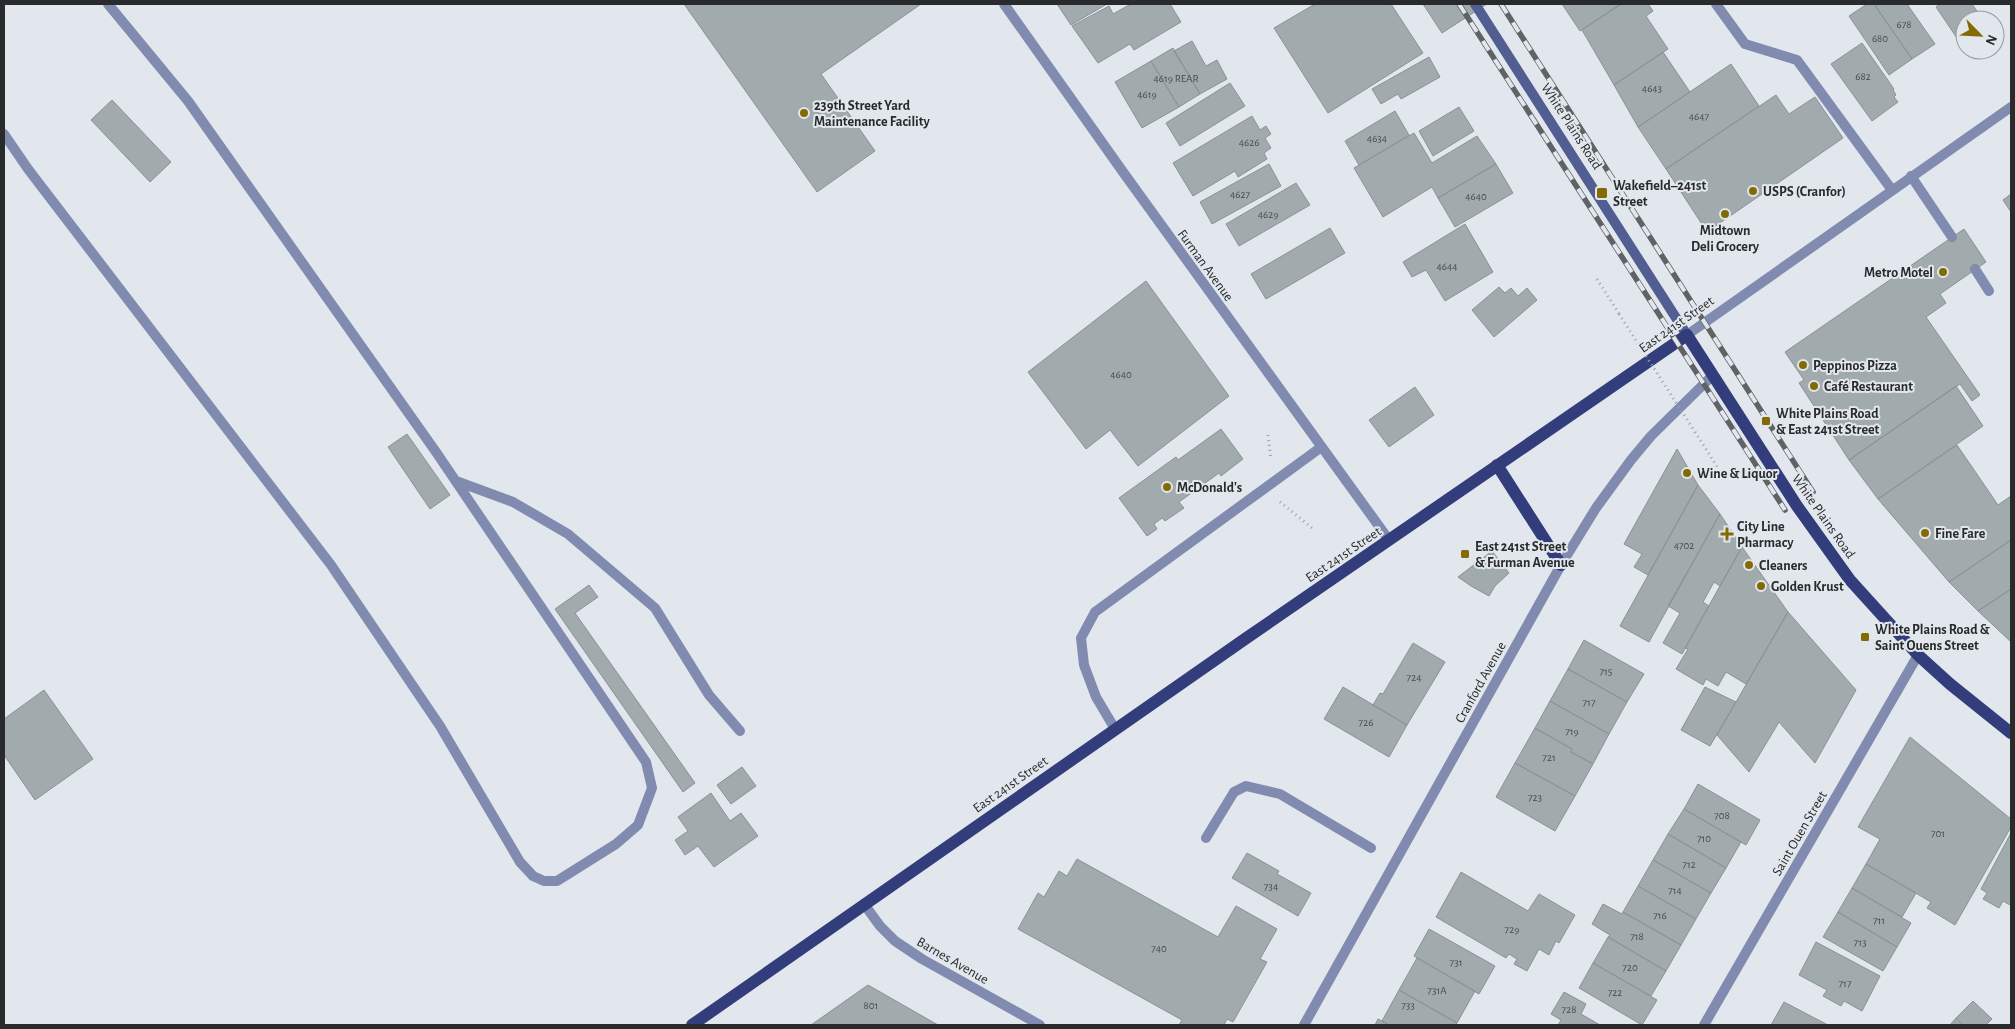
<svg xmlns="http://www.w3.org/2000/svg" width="2015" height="1029" viewBox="0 0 2015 1029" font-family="'Alegreya Sans',sans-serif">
<rect width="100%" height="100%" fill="#e1e7ed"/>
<path fill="#a1aaac" stroke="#899294" d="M 684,4 L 921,4 L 821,74 L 875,151 L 817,192 Z
M 1057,4 L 1107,4 L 1071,25 Z
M 1131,4 L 1170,4 L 1181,22 L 1134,50 L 1130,44 L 1098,63 L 1072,26 L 1109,6 L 1113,14 Z
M 1315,4 L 1391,4 L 1423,53 L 1328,113 L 1274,28 Z
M 1423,4 L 1487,4 L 1442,33 Z
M 1562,4 L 1621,4 L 1580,31 Z
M 1621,4 L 1648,4 L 1653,11 L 1646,16 L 1668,49 L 1614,85 L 1582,30 Z
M 1867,4 L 1874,4 L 1912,59 L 1889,75 L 1849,16 Z
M 1874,4 L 1907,4 L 1935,44 L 1912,59 Z
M 1940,4 L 1972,4 L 1983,20 L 1965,20 L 1965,50 L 1972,50 L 1967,53 L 1936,7 Z
M 1192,41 L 1206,66 L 1217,60 L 1227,79 L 1200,94 L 1174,51 Z
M 1862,43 L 1894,89 L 1893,90 L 1896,95 L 1894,97 L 1898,102 L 1872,121 L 1831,64 Z
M 1173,48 L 1200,94 L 1179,107 L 1151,61 Z
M 1663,52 L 1690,92 L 1638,127 L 1614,85 Z
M 1429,57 L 1440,77 L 1401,99 L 1398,94 L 1381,104 L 1372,89 Z
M 1151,61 L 1179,107 L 1142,128 L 1115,82 Z
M 1731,64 L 1759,106 L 1666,169 L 1638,127 Z
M 1230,83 L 1245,106 L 1180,146 L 1166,123 Z
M 1776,95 L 1789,114 L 1815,97 L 1843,138 L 1707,232 L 1666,169 Z
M 112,100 L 171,162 L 150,182 L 91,120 Z
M 1459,107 L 1474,131 L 1433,156 L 1419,131 Z
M 1395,111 L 1409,135 L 1359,165 L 1345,141 Z
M 1252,116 L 1260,130 L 1266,126 L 1271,134 L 1265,138 L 1271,148 L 1264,153 L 1267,159 L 1238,177 L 1235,171 L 1193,196 L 1173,163 Z
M 1414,133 L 1432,163 L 1477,136 L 1496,164 L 1438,198 L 1432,187 L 1383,217 L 1354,168 Z
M 1269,164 L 1281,186 L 1212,224 L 1200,202 Z
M 1496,164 L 1513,193 L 1455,227 L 1438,198 Z
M 1296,183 L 1310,205 L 1239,246 L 1226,224 Z
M 2011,194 L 2011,212 L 2003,200 Z
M 1465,224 L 1493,272 L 1445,301 L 1426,270 L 1412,277 L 1403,262 Z
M 1330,228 L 1345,253 L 1266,299 L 1251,274 Z
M 1964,229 L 1986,262 L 1940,294 L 1946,303 L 1926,317 L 1980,395 L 1972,401 L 1960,384 L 1849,460 L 1799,383 L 1804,380 L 1785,352 Z
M 1146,281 L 1229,396 L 1138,466 L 1110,430 L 1086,449 L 1028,372 Z
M 1499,287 L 1505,293 L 1511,288 L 1518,296 L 1527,288 L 1537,300 L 1494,337 L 1472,310 Z
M 1956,386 L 1983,426 L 1878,499 L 1849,460 Z
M 1415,387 L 1434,415 L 1389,447 L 1369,420 Z
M 1221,429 L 1243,459 L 1221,476 L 1219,473 L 1179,502 L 1184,508 L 1165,521 L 1162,518 L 1154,524 L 1157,529 L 1147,536 L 1119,498 L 1176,457 L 1178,460 Z
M 407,434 L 450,495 L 430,509 L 388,447 Z
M 1957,445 L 1998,505 L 2011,496 L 2011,540 L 1949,582 L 1878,499 Z
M 1677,449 L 1698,485 L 1648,575 L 1634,567 L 1642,554 L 1624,544 Z
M 1698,485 L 1720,514 L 1649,642 L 1620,626 Z
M 1720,514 L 1742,547 L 1720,586 L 1714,582 L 1703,602 L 1709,606 L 1682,654 L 1663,643 L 1680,613 L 1668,606 Z
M 2011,540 L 2011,589 L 1978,611 L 1949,582 Z
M 1742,547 L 1788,612 L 1746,684 L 1726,672 L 1718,686 L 1706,679 L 1703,685 L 1676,669 L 1688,649 L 1685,648 Z
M 1492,551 L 1509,573 L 1495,586 L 1489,596 L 1471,586 L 1458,577 Z
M 589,585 L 598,597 L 575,613 L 695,783 L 683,792 L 555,609 Z
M 2011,589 L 2011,640 L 2010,641 L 1978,611 Z
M 1788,612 L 1856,690 L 1815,763 L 1779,722 L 1749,772 L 1717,735 Z
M 1584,640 L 1644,674 L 1627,702 L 1568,669 Z
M 1413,643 L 1445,662 L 1407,725 L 1373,705 L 1380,693 L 1383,694 Z
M 1568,669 L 1627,702 L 1609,734 L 1550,701 Z
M 1343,687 L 1407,725 L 1389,757 L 1324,719 Z
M 1705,687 L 1736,702 L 1710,746 L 1681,730 Z
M 44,690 L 93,759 L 35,800 L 4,755 L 4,719 Z
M 1550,701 L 1609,734 L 1593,764 L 1571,752 L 1572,749 L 1535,728 Z
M 1535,728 L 1572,749 L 1571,752 L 1593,764 L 1575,796 L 1515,763 Z
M 1910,737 L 2011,819 L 2011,827 L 1955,925 L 1927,908 L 1931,902 L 1866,864 L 1880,839 L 1858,827 Z
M 1515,763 L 1575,796 L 1555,831 L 1496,797 Z
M 742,767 L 756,786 L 731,804 L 717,785 Z
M 1698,784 L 1760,820 L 1746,845 L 1684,809 Z
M 711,793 L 730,821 L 741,813 L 758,836 L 714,867 L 698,846 L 685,855 L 675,840 L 688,831 L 678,817 Z
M 1684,809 L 1741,842 L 1726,868 L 1668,834 Z
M 2011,833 L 2011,904 L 2010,905 L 2003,901 L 1999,908 L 1983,899 L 1987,893 L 1981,889 Z
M 1668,834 L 1726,868 L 1711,893 L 1653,860 Z
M 1247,853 L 1279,871 L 1277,874 L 1311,893 L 1298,916 L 1232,878 Z
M 1077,859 L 1218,937 L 1236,906 L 1277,929 L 1260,959 L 1267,962 L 1233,1022 L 1227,1019 L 1224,1025 L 1179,1025 L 1182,1020 L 1018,929 L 1038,893 L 1044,897 L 1059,871 L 1067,876 Z
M 1653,860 L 1711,893 L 1696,919 L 1638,886 Z
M 1866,864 L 1916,893 L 1902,917 L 1852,888 Z
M 1461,872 L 1528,911 L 1539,894 L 1575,915 L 1559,943 L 1556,941 L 1549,955 L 1539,949 L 1527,971 L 1514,964 L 1517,959 L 1509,954 L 1506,958 L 1436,917 Z
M 1638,886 L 1696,919 L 1681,945 L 1623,912 Z
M 1852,888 L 1911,923 L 1897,947 L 1838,912 Z
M 1603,904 L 1622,914 L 1623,912 L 1681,945 L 1666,971 L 1608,937 L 1610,935 L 1592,924 Z
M 1838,912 L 1897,947 L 1883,971 L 1823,937 Z
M 1429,929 L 1495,966 L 1479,994 L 1414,956 Z
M 1608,937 L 1666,971 L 1651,996 L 1593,963 Z
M 1816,942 L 1880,976 L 1862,1011 L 1844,1001 L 1841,1006 L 1823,996 L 1827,990 L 1799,975 Z
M 1417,958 L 1475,991 L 1457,1023 L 1399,990 Z
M 1593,963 L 1657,1000 L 1642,1025 L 1579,988 Z
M 868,985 L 938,1025 L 811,1025 Z
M 1399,990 L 1457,1023 L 1455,1025 L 1389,1025 L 1382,1021 Z
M 1564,992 L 1586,1004 L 1581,1014 L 1600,1025 L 1558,1025 L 1561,1020 L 1551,1014 Z
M 1973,1001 L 1992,1019 L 1986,1025 L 1963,1025 L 1956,1018 Z
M 1784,1002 L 1828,1025 L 1771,1025 Z
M 1956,1018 L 1963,1025 L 1950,1025 Z
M 1378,1019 L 1382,1021 L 1389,1025 L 1375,1025 Z"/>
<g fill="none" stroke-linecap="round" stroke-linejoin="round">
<path stroke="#9ea2a7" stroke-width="3" stroke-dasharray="1 4" stroke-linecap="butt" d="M 1597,279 L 1619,314
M 1695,432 L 1718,468
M 1268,435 L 1271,459
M 1280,502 L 1312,528"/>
<path stroke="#818aaf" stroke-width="10" d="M 1716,4 L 1745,44 L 1797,60 L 1892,190
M 4,134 L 28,169 L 331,565 L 440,726 L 520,862 L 533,876 L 544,881 L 557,881 L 616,844 L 638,825 L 652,788 L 646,762 L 436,452 L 188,101 L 108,4
M 1911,176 L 1952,237
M 1975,269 L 1989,291
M 456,481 L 513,502 L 568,534 L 655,608 L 709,695 L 740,731
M 1115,729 L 1096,697 L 1084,665 L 1081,638 L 1095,612 L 1320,448
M 1206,838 L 1234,792 L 1246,786 L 1280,794 L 1371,848"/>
<path stroke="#818aaf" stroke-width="10" d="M 1004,4 L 1123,172 L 1389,540
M 864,904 L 880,926 L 895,941 L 922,959 L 1040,1025
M 1304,1025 L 1561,565 L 1596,508 L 1631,460 L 1651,436 L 1713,375
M 1704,1025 L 1918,655"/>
<path stroke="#818aaf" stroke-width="10" d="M 1687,335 L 2011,107"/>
<path stroke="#525d92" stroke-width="10" d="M 1475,4 L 1687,335"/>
<path stroke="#333d7c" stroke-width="12" d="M 1497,465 L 1561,565
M 692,1025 L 1245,639 L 1687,335 L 1797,506 L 1850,580 L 1918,655 L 1950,684 L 2011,733"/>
<defs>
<path id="rail" d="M 1459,4 L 1785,510
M 1501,4 L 1813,492"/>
</defs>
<use href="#rail" stroke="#5f6366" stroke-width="5.5"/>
<use href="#rail" stroke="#e1e7ed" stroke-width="4" stroke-dasharray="11" stroke-linecap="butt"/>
<path stroke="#9ea2a7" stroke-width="3" stroke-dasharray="1 4" stroke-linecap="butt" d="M 1619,314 L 1695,432"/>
</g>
<g fill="#836a04" stroke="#e1e7ed" stroke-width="2">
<circle cx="804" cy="113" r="5"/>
<circle cx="1753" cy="191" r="5"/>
<rect x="1596" y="187" width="12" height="12" rx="2.5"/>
<circle cx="1725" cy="214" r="5"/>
<circle cx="1943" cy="272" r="5"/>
<circle cx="1803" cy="365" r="5"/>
<circle cx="1814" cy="386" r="5"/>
<rect x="1761" y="416" width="10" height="10" rx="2.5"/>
<circle cx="1687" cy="473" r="5"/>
<circle cx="1167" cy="487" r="5"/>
<circle cx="1925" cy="533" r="5"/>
<path d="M1724.5 526.5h5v5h5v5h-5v5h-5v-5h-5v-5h5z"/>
<rect x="1460" y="549" width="10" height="10" rx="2.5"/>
<circle cx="1749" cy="565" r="5"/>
<circle cx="1761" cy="586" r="5"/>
<rect x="1860" y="632" width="10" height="10" rx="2.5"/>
</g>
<g text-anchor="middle" stroke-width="4" stroke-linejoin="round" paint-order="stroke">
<g font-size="11" fill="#464a4c">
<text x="1904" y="28">678</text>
<text x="1880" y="42">680</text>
<text x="1863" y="80">682</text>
<text x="1176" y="82">4619 REAR</text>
<text x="1652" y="92">4643</text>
<text x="1147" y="98">4619</text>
<text x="1699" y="120">4647</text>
<text x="1377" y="142">4634</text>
<text x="1249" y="146">4626</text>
<text x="1240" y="198">4627</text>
<text x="1476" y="200">4640</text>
<text x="1268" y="218">4629</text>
<text x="1447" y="270">4644</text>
<text x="1121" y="378">4640</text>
<text x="1684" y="549">4702</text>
<text x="1606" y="675">715</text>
<text x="1414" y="681">724</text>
<text x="1589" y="706">717</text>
<text x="1366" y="726">726</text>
<text x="1572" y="735">719</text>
<text x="1549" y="761">721</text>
<text x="1535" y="801">723</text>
<text x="1722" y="819">708</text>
<text x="1938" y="837">701</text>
<text x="1704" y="842">710</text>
<text x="1689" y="868">712</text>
<text x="1271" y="890">734</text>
<text x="1675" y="894">714</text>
<text x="1660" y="919">716</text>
<text x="1879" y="924">711</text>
<text x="1512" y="933">729</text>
<text x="1637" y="940">718</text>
<text x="1860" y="946">713</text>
<text x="1159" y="952">740</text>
<text x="1456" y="966">731</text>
<text x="1630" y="971">720</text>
<text x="1845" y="987">717</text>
<text x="1437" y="994">731A</text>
<text x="1615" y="996">722</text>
<text x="871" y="1009">801</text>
<text x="1408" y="1009">733</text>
<text x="1569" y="1013">728</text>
</g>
<g font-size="14" font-weight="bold" fill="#282a2c" stroke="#e1e7ed" text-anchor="start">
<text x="814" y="110">239th Street Yard<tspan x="814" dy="16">Maintenance Facility</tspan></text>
<text x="1613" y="190">Wakefield–241st<tspan x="1613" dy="16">Street</tspan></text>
<text x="1763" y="196">USPS (Cranfor)</text>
<text x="1725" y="235" text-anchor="middle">Midtown<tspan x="1725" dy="16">Deli Grocery</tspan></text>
<text x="1933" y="277" text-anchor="end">Metro Motel</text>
<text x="1813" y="370">Peppinos Pizza</text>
<text x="1824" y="391">Café Restaurant</text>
<text x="1776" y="418">White Plains Road<tspan x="1776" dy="16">&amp; East 241st Street</tspan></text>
<text x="1697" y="478">Wine &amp; Liquor</text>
<text x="1177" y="492">McDonald's</text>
<text x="1737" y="531">City Line<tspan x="1737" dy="16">Pharmacy</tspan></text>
<text x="1935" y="538">Fine Fare</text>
<text x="1475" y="551">East 241st Street<tspan x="1475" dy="16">&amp; Furman Avenue</tspan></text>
<text x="1759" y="570">Cleaners</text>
<text x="1771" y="591">Golden Krust</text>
<text x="1875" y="634">White Plains Road &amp;<tspan x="1875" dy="16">Saint Ouens Street</tspan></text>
</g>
<g font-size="14" fill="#282a2c" stroke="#e1e7ed">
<text transform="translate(1572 126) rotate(57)" y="5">White Plains Road</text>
<text transform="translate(1206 265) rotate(54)" y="5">Furman Avenue</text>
<text transform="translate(1676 324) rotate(-35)" y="5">East 241st Street</text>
<text transform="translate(1824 516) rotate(55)" y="5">White Plains Road</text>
<text transform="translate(1343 554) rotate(-34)" y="5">East 241st Street</text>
<text transform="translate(1480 682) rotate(-61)" y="5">Cranford Avenue</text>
<text transform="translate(1010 784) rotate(-35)" y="5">East 241st Street</text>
<text transform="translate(1799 833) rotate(-60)" y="5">Saint Ouen Street</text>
<text transform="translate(953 960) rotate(30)" y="5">Barnes Avenue</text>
</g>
</g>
<rect width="2015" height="1029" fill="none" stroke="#282a2c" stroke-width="10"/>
<g transform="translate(1980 35) rotate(114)"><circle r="24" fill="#e1e7ed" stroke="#979ba0"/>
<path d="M0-4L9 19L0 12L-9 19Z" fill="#836a04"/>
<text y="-8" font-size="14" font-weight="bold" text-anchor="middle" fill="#282a2c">N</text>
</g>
</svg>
